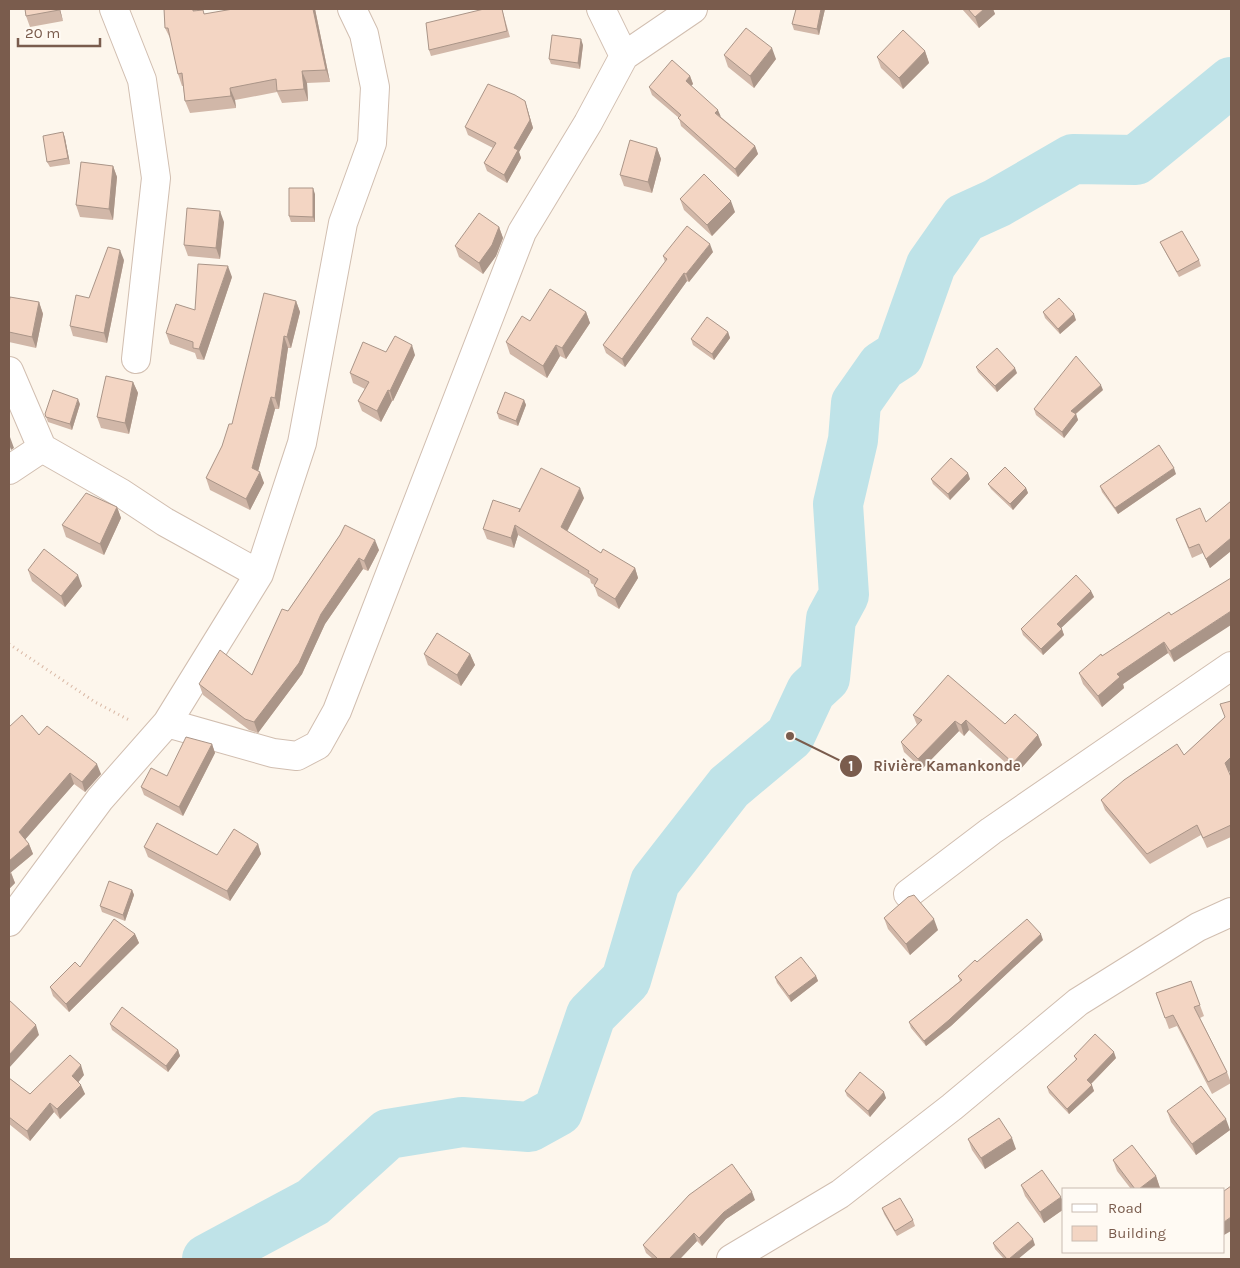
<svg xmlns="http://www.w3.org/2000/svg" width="1240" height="1268" viewBox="0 0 1240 1268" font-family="Karla,sans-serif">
<rect width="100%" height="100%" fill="#fdf6ec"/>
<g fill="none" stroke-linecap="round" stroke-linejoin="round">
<path stroke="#bfe3e8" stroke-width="50" d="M 207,1259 L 313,1202 L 388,1134 L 462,1122 L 529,1127 L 558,1111 L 591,1015 L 626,980 L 655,882 L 729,787 L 790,736 L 811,691 L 825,678 L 831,619 L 844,595 L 838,504 L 853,440 L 856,403 L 882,366 L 899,355 L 931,265 L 964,218 L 997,203 L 1073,159 L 1136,160 L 1231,82"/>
<defs>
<path id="minor" d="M 114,9 L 142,80 L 156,178 L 136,359
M 601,9 L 624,56
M 9,371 L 42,448 L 121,493 L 165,522 L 259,574
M 9,470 L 42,448
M 167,723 L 273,753 L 297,756 L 318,745 L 337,711 L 522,232 L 588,123 L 624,56 L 693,9
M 908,894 L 991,831 L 1231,666
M 9,922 L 100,799 L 167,723 L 259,574 L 302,443 L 343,223 L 372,143 L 375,87 L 364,34 L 352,9
M 731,1259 L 840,1194 L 952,1107 L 1078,1002 L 1198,927 L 1231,912"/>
</defs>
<use href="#minor" stroke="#d1beb0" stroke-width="30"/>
<path stroke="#d9b8a5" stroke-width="3" stroke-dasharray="1 4" stroke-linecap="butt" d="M 9,644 L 95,702 L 131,721"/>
<use href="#minor" stroke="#fff" stroke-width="28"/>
</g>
<path fill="#d1b7a8" d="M 25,9 L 60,9 L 63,21 L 30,27 L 26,16 Z
M 164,9 L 196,9 L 196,11 L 205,14 L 233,9 L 315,9 L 330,82 L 307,83 L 308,101 L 282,103 L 277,92 L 235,100 L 236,108 L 190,113 L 185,101 L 183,86 L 182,86 L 178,74 L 171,40 L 165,28 Z
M 502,9 L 510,37 L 431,56 L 429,50 Z
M 796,9 L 825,9 L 819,35 L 794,30 L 792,24 Z
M 962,9 L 993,9 L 995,14 L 979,28 Z
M 583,45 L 580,69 L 551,64 L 549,59 Z
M 925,51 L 929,63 L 903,89 L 881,68 L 877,57 Z
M 724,55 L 776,59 L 754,88 L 728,67 Z
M 690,76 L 693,84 L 691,86 L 721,117 L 755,146 L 758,154 L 738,177 L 681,126 L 679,118 L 652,95 L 649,87 Z
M 525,101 L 533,128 L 519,152 L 521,158 L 507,183 L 487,171 L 484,163 L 493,148 L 468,135 L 465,127 Z
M 63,132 L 65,138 L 70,164 L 50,167 L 47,162 Z
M 657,148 L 661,159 L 652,193 L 624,186 L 620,175 Z
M 113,166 L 117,177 L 113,220 L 80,217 L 76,205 Z
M 315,194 L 315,222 L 291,222 L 289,216 Z
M 680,199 L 735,212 L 712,236 L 684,210 Z
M 224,222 L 220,259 L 188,256 L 184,245 Z
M 499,227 L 503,238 L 496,256 L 483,274 L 459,257 L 455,246 Z
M 1160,242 L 1199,260 L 1201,266 L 1179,277 L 1163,248 Z
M 713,252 L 689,282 L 687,281 L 625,367 L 606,353 L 603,345 L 665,262 L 663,256 Z
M 124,260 L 107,343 L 73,336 L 70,326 L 89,298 Z
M 232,277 L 204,360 L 197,359 L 195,353 L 170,344 L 166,333 L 195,310 Z
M 296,301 L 300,312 L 291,348 L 288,348 L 279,409 L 275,409 L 258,471 L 264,483 L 250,510 L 210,490 L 206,478 L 222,446 L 232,424 Z
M 39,302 L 43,314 L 36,348 L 9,342 L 9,304 Z
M 586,312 L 590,323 L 566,359 L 560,356 L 547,378 L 510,354 L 506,342 Z
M 1043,312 L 1076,320 L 1060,334 L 1045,318 Z
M 728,332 L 730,338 L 714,360 L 693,345 L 691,339 Z
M 386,352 L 415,355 L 393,401 L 392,401 L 381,422 L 362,411 L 358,401 L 365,389 L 353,383 L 350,373 Z
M 976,367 L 1017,373 L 997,392 L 978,372 Z
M 133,382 L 138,393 L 129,434 L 101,428 L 97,417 Z
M 1103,390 L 1076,414 L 1078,420 L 1064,438 L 1036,415 L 1034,409 Z
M 524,400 L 526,405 L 518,426 L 499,419 L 497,413 Z
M 80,404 L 72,430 L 48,422 L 45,414 Z
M 1176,474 L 1118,514 L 1102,492 L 1100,486 Z
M 931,479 L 970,479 L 950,500 L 933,484 Z
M 988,484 L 1026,488 L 1028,493 L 1013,510 L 991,489 Z
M 584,498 L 567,532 L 601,553 L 635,568 L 638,578 L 619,609 L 598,596 L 594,585 L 591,583 L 590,579 L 518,535 L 514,548 L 487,539 L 483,529 L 520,509 Z
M 1231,501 L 1231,551 L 1210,568 L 1203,553 L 1192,558 L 1176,519 L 1206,522 Z
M 117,507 L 121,518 L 104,555 L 66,537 L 62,525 Z
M 340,535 L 379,550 L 368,571 L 363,569 L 325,624 L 302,674 L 258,733 L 249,730 L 203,695 L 199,684 L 252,675 L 288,611 Z
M 28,570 L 82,586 L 65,607 L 32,581 Z
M 1091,591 L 1094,597 L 1061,628 L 1064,635 L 1043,655 L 1023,635 L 1021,629 Z
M 1171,615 L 1174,662 L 1168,653 L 1123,684 L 1124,688 L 1102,707 L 1083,684 L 1079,673 L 1102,656 Z
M 424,654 L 470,654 L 475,665 L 461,686 L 428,665 Z
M 1231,701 L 1231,770 L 1229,772 L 1231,777 L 1231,837 L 1207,848 L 1201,835 L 1150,864 L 1105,810 L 1101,800 L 1184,755 L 1225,717 Z
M 913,715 L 1005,724 L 1038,735 L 1042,745 L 1017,773 L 969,730 L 964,736 L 959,731 L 922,769 L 904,752 L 901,742 L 917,725 Z
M 9,727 L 39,735 L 101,774 L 85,792 L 74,784 L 25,839 L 29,844 L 33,854 L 11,872 L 15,883 L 9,889 Z
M 212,744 L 215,753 L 183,816 L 144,795 L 141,787 L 167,776 Z
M 258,844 L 261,854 L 230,901 L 148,857 L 144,847 L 217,855 Z
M 132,890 L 134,895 L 125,921 L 102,912 L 100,906 Z
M 884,918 L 938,930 L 910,955 L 888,929 Z
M 135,934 L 139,943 L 69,1012 L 53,996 L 50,987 L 80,967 Z
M 1043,940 L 951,1026 L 926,1046 L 911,1028 L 909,1022 L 960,981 L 958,976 L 977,962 Z
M 816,976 L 818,981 L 791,1002 L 777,983 L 775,977 Z
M 1191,981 L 1204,1016 L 1200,1018 L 1227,1072 L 1231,1083 L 1212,1094 L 1177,1026 L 1169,1029 L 1156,993 Z
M 110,1024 L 178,1050 L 180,1056 L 168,1072 L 112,1030 Z
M 1074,1056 L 1116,1058 L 1091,1084 L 1094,1091 L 1069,1114 L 1049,1093 L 1047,1087 L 1076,1060 Z
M 84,1075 L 78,1082 L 85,1094 L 60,1119 L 54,1112 L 30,1141 L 9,1124 L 9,1078 L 30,1094 Z
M 845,1091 L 886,1098 L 870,1117 L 847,1096 Z
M 1167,1111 L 1230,1130 L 1196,1155 L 1171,1122 Z
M 968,1139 L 1016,1149 L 985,1169 L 972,1150 Z
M 1113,1160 L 1156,1176 L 1160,1188 L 1158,1189 L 1131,1189 L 1117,1171 Z
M 1021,1185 L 1064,1204 L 1064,1209 L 1044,1223 L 1025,1196 Z
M 755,1200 L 726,1219 L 702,1246 L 697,1241 L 680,1259 L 653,1259 L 646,1253 L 643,1245 Z
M 882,1208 L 913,1220 L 915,1226 L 897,1236 L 884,1214 Z
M 993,1243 L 1035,1245 L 1018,1259 L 1004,1259 L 995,1249 Z"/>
<path fill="#aa9588" d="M 59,9 L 60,9 L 63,21 Z
M 313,9 L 315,9 L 330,82 L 326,70 Z
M 821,9 L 825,9 L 819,35 L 817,29 Z
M 984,9 L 993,9 L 995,14 L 979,28 L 975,17 Z
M 581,39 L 583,45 L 580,69 L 578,63 Z
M 772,48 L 776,59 L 754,88 L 750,76 Z
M 925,51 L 929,63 L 903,89 L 899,78 Z
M 302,71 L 307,83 L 308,101 L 304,89 Z
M 690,76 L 693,84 L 689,88 L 686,81 Z
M 230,88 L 235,100 L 236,108 L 231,96 Z
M 525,101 L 533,128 L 519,152 L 521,158 L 507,183 L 504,175 L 514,148 Z
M 718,110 L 721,117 L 715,113 Z
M 63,132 L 65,138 L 70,164 L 68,158 Z
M 755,146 L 758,154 L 738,177 L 735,169 Z
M 657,148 L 661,159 L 652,193 L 648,182 Z
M 113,166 L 117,177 L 113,220 L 109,209 Z
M 313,188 L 315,194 L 315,222 L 313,217 Z
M 731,201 L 735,212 L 712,236 L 707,225 Z
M 220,211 L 224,222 L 220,259 L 216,248 Z
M 499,227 L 503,238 L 496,256 L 483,274 L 479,263 Z
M 710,244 L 713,252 L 689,282 L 686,274 Z
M 120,250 L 124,260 L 107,343 L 104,333 Z
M 228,266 L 232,277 L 204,360 L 199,349 Z
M 684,273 L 687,281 L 625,367 L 622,359 Z
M 296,301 L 300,312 L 291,348 L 287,337 Z
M 39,302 L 43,314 L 36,348 L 32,337 Z
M 586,312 L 590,323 L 566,359 L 562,348 Z
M 1074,314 L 1076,320 L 1060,334 L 1058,329 Z
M 728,332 L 730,338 L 714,360 L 712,354 Z
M 284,336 L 288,348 L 279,409 L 275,398 Z
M 412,345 L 415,355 L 393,401 L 390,391 Z
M 556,345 L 560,356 L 547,378 L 543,366 Z
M 1015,368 L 1017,373 L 997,392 L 995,386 Z
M 133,382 L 138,393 L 129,434 L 125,423 Z
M 1101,385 L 1103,390 L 1073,416 L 1071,411 Z
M 388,390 L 392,401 L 381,422 L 377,411 Z
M 271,397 L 275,409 L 256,479 L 252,468 Z
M 78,399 L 80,404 L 72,430 L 70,424 Z
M 524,400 L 526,405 L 518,426 L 516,421 Z
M 1076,414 L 1078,420 L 1064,438 L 1062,432 Z
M 10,437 L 14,448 L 11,450 L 9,444 L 9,438 Z
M 1174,468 L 1176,474 L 1118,514 L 1115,508 Z
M 260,472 L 264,483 L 250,510 L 246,499 Z
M 968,473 L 970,479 L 950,500 L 948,494 Z
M 580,488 L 584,498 L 564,537 L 561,527 Z
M 1026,488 L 1028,493 L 1013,510 L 1010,504 Z
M 117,507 L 121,518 L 104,555 L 100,544 Z
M 515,525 L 518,535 L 514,548 L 511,538 Z
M 1231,538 L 1231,551 L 1210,568 L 1206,559 Z
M 375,540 L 379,550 L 368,571 L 364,561 Z
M 359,558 L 363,569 L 325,624 L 302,674 L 258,733 L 254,722 L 321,614 Z
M 635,568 L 638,578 L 619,609 L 615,599 Z
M 78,575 L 82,586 L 65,607 L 61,596 Z
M 1091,591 L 1094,597 L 1059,630 L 1057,624 Z
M 1231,611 L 1231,625 L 1174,662 L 1170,651 Z
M 1062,629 L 1064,635 L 1043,655 L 1041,649 Z
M 1164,642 L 1168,653 L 1123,684 L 1124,688 L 1102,707 L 1098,696 L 1117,674 Z
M 470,654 L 475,665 L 461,686 L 457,675 Z
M 966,720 L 969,730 L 964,736 L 961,725 Z
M 955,721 L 959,731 L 922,769 L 918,759 Z
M 1038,735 L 1042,745 L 1017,773 L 1013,763 Z
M 212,744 L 215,753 L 183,816 L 179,807 Z
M 1231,757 L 1231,770 L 1228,773 L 1225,763 Z
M 97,764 L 101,774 L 85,792 L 82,782 Z
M 70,773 L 74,784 L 23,842 L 19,832 Z
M 29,844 L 33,854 L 9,874 L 9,861 Z
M 258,844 L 261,854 L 230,901 L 227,891 Z
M 11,873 L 15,883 L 9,889 L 9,875 Z
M 132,890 L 134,895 L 125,921 L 123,915 Z
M 934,919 L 938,930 L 910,955 L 906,944 Z
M 135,934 L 139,943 L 69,1012 L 66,1004 Z
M 1041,934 L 1043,940 L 951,1026 L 926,1046 L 924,1041 Z
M 816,976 L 818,981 L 791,1002 L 789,996 Z
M 36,1025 L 39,1035 L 9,1068 L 9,1055 Z
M 178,1050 L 180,1056 L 168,1072 L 166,1066 Z
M 1114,1052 L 1116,1058 L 1089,1086 L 1087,1080 Z
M 81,1065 L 84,1075 L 76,1085 L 72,1076 Z
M 81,1085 L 85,1094 L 60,1119 L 57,1109 Z
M 1092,1085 L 1094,1091 L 1069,1114 L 1067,1109 Z
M 884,1092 L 886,1098 L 870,1117 L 868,1111 Z
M 50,1103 L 54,1112 L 30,1141 L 27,1131 Z
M 1226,1119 L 1230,1130 L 1196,1155 L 1192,1144 Z
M 1012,1138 L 1016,1149 L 985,1169 L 981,1158 Z
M 1156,1176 L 1160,1188 L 1158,1189 L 1139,1189 Z
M 752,1192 L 755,1200 L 726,1219 L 702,1246 L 699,1238 L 724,1212 Z
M 1061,1197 L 1064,1204 L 1064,1209 L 1044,1223 L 1040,1212 Z
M 1231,1217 L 1231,1231 L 1224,1235 L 1224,1222 Z
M 694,1233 L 697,1241 L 680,1259 L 669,1259 Z
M 1033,1239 L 1035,1245 L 1018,1259 L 1009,1259 Z"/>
<path fill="#f3d5c3" stroke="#aa9588" d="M 25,9 L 59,9 L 59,10 L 26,16 Z
M 164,9 L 193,9 L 193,11 L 203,10 L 204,14 L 233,9 L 313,9 L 326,70 L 302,71 L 304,89 L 277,91 L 276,79 L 230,88 L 231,96 L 185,101 L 182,73 L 178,74 L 168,28 L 165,28 Z
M 484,9 L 502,9 L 507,31 L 429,50 L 426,23 Z
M 796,9 L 821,9 L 817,29 L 792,24 Z
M 968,9 L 984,9 L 975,17 Z
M 746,28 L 772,48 L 750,76 L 724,55 Z
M 903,30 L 925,51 L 899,78 L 877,57 Z
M 552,35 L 581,39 L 578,63 L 549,59 Z
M 672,60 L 690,76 L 686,81 L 718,110 L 715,113 L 755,146 L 735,169 L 678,118 L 681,115 L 649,87 Z
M 488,84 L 515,95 L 525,101 L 530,120 L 514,148 L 518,150 L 504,175 L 484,163 L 496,143 L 465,127 Z
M 63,132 L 68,158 L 47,162 L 43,136 Z
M 630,140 L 657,148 L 648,182 L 620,175 Z
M 81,162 L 113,166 L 109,209 L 76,205 Z
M 704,174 L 731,201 L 707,225 L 680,199 Z
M 289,188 L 313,188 L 313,217 L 289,216 Z
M 187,208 L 220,211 L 216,248 L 184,245 Z
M 479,213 L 499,227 L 492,245 L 479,263 L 455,246 Z
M 687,226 L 710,244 L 686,274 L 684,273 L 622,359 L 603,345 L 667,259 L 663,256 Z
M 1182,231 L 1199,260 L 1177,272 L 1160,242 Z
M 108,247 L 120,250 L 104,333 L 70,326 L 76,295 L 89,298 Z
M 198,264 L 228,266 L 199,349 L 193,348 L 193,342 L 166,333 L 176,304 L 195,310 Z
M 550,289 L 586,312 L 562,348 L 556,345 L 543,366 L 506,342 L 522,316 L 530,321 Z
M 264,293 L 296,301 L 287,337 L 284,336 L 275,398 L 271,397 L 252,468 L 260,472 L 246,499 L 206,478 L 222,446 L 229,424 L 232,424 Z
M 10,297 L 39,302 L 32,337 L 9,332 L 9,304 Z
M 1059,298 L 1074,314 L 1058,329 L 1043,312 Z
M 707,317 L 728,332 L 712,354 L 691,339 Z
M 395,336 L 412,345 L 390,391 L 388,390 L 377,411 L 358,401 L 369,382 L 350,373 L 363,342 L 386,352 Z
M 997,348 L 1015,368 L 995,386 L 976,367 Z
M 1076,356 L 1101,385 L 1071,411 L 1076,414 L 1062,432 L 1034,409 Z
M 106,376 L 133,382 L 125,423 L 97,417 Z
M 53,390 L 78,399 L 70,424 L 46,417 L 45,414 Z
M 505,392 L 524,400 L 516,421 L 497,413 Z
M 1159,445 L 1174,468 L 1115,508 L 1100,486 Z
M 951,458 L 968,473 L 948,494 L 931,479 Z
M 1005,467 L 1026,488 L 1010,504 L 988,484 Z
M 541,468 L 580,488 L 561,527 L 601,553 L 603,549 L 635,568 L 615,599 L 594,586 L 598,579 L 588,573 L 589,571 L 515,525 L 511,538 L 483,529 L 493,500 L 520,509 L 519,512 Z
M 86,493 L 117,507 L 100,544 L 62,525 Z
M 1231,501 L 1231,538 L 1206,559 L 1199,544 L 1189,548 L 1176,519 L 1200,508 L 1206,522 Z
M 345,525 L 375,540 L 364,561 L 359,558 L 321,614 L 299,663 L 254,722 L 245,719 L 199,684 L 220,650 L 252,675 L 282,609 L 288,611 L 340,535 Z
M 44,549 L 78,575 L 61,596 L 28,570 Z
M 1076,575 L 1091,591 L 1057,624 L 1062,629 L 1041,649 L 1021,629 Z
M 1231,578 L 1231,611 L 1170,651 L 1164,642 L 1117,674 L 1120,677 L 1098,696 L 1079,673 L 1101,654 L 1102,656 L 1169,612 L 1171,615 Z
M 437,633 L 470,654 L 457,675 L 424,654 Z
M 948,675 L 1005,724 L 1015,714 L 1038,735 L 1013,763 L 966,720 L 961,725 L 955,721 L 918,759 L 901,742 L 922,720 L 913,715 Z
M 1231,701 L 1231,757 L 1225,763 L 1231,777 L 1231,825 L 1203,838 L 1197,825 L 1147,854 L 1101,800 L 1124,780 L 1177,744 L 1184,755 L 1225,717 L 1220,704 Z
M 22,715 L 39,735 L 47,726 L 97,764 L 82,782 L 70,773 L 19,832 L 29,844 L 9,861 L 9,727 Z
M 186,737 L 212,744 L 179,807 L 141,787 L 151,768 L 167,776 Z
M 157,823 L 217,855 L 234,829 L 258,844 L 227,891 L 144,847 Z
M 109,881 L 132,890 L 123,915 L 100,906 Z
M 914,895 L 934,919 L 906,944 L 884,918 L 908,897 Z
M 114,919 L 135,934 L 66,1004 L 50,987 L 75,962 L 80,967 Z
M 1027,919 L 1041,934 L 949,1020 L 924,1041 L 909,1022 L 962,980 L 958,976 L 975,960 L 977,962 Z
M 801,957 L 816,976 L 789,996 L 775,977 Z
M 1191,981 L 1200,1005 L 1194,1007 L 1227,1072 L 1208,1082 L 1173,1015 L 1165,1018 L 1156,993 Z
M 9,1000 L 36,1025 L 9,1055 Z
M 122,1007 L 178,1050 L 166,1066 L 110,1024 Z
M 1095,1034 L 1114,1052 L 1087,1080 L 1092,1085 L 1067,1109 L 1047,1087 L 1077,1059 L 1074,1056 Z
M 70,1055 L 81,1065 L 72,1076 L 81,1085 L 57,1109 L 50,1103 L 27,1131 L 9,1117 L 9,1078 L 30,1094 Z
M 860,1072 L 884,1092 L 868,1111 L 845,1091 Z
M 1201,1086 L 1226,1119 L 1192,1144 L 1167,1111 Z
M 999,1118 L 1012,1138 L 981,1158 L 968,1139 Z
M 1132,1145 L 1156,1176 L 1139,1189 L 1135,1189 L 1113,1160 Z
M 732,1164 L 752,1192 L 724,1212 L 699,1238 L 694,1233 L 669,1259 L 658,1259 L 643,1245 L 689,1195 Z
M 1042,1170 L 1061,1197 L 1040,1212 L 1021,1185 Z
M 1231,1186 L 1231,1217 L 1224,1222 L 1224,1191 Z
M 900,1198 L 913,1220 L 895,1231 L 882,1208 Z
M 1018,1222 L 1033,1239 L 1009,1259 L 1007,1259 L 993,1243 Z"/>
<path fill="none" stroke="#7a5c4d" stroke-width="2" d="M790 736L851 766"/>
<g fill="#7a5c4d" stroke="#fffaf3" stroke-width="2">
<circle cx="790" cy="736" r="5"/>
<circle cx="851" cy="766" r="12"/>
</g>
<g font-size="15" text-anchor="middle" font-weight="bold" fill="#fff">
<text x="851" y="771">1</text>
</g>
<g font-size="15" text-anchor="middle" font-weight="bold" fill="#7a5c4d" stroke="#fffaf3" stroke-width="4" stroke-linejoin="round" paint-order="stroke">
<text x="947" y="771">Rivière Kamankonde</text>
</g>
<rect width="1240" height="1268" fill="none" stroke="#7a5c4d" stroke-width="20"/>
<rect x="1062" y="1188" width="162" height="65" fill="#fffaf3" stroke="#cabbb1"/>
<rect x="1072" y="1204" width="25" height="8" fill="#ffffff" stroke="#cabbb1"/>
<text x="1108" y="1213" font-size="15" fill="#7a5c4d">Road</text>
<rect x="1072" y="1226" width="25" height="15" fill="#f3d5c3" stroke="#cabbb1"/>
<text x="1108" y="1238" font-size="15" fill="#7a5c4d">Building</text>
<path d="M18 38v8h82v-8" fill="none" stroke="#7a5c4d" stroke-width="2.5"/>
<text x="25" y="38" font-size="15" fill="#7a5c4d" stroke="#fffaf3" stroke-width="4" paint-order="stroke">20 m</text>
</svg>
